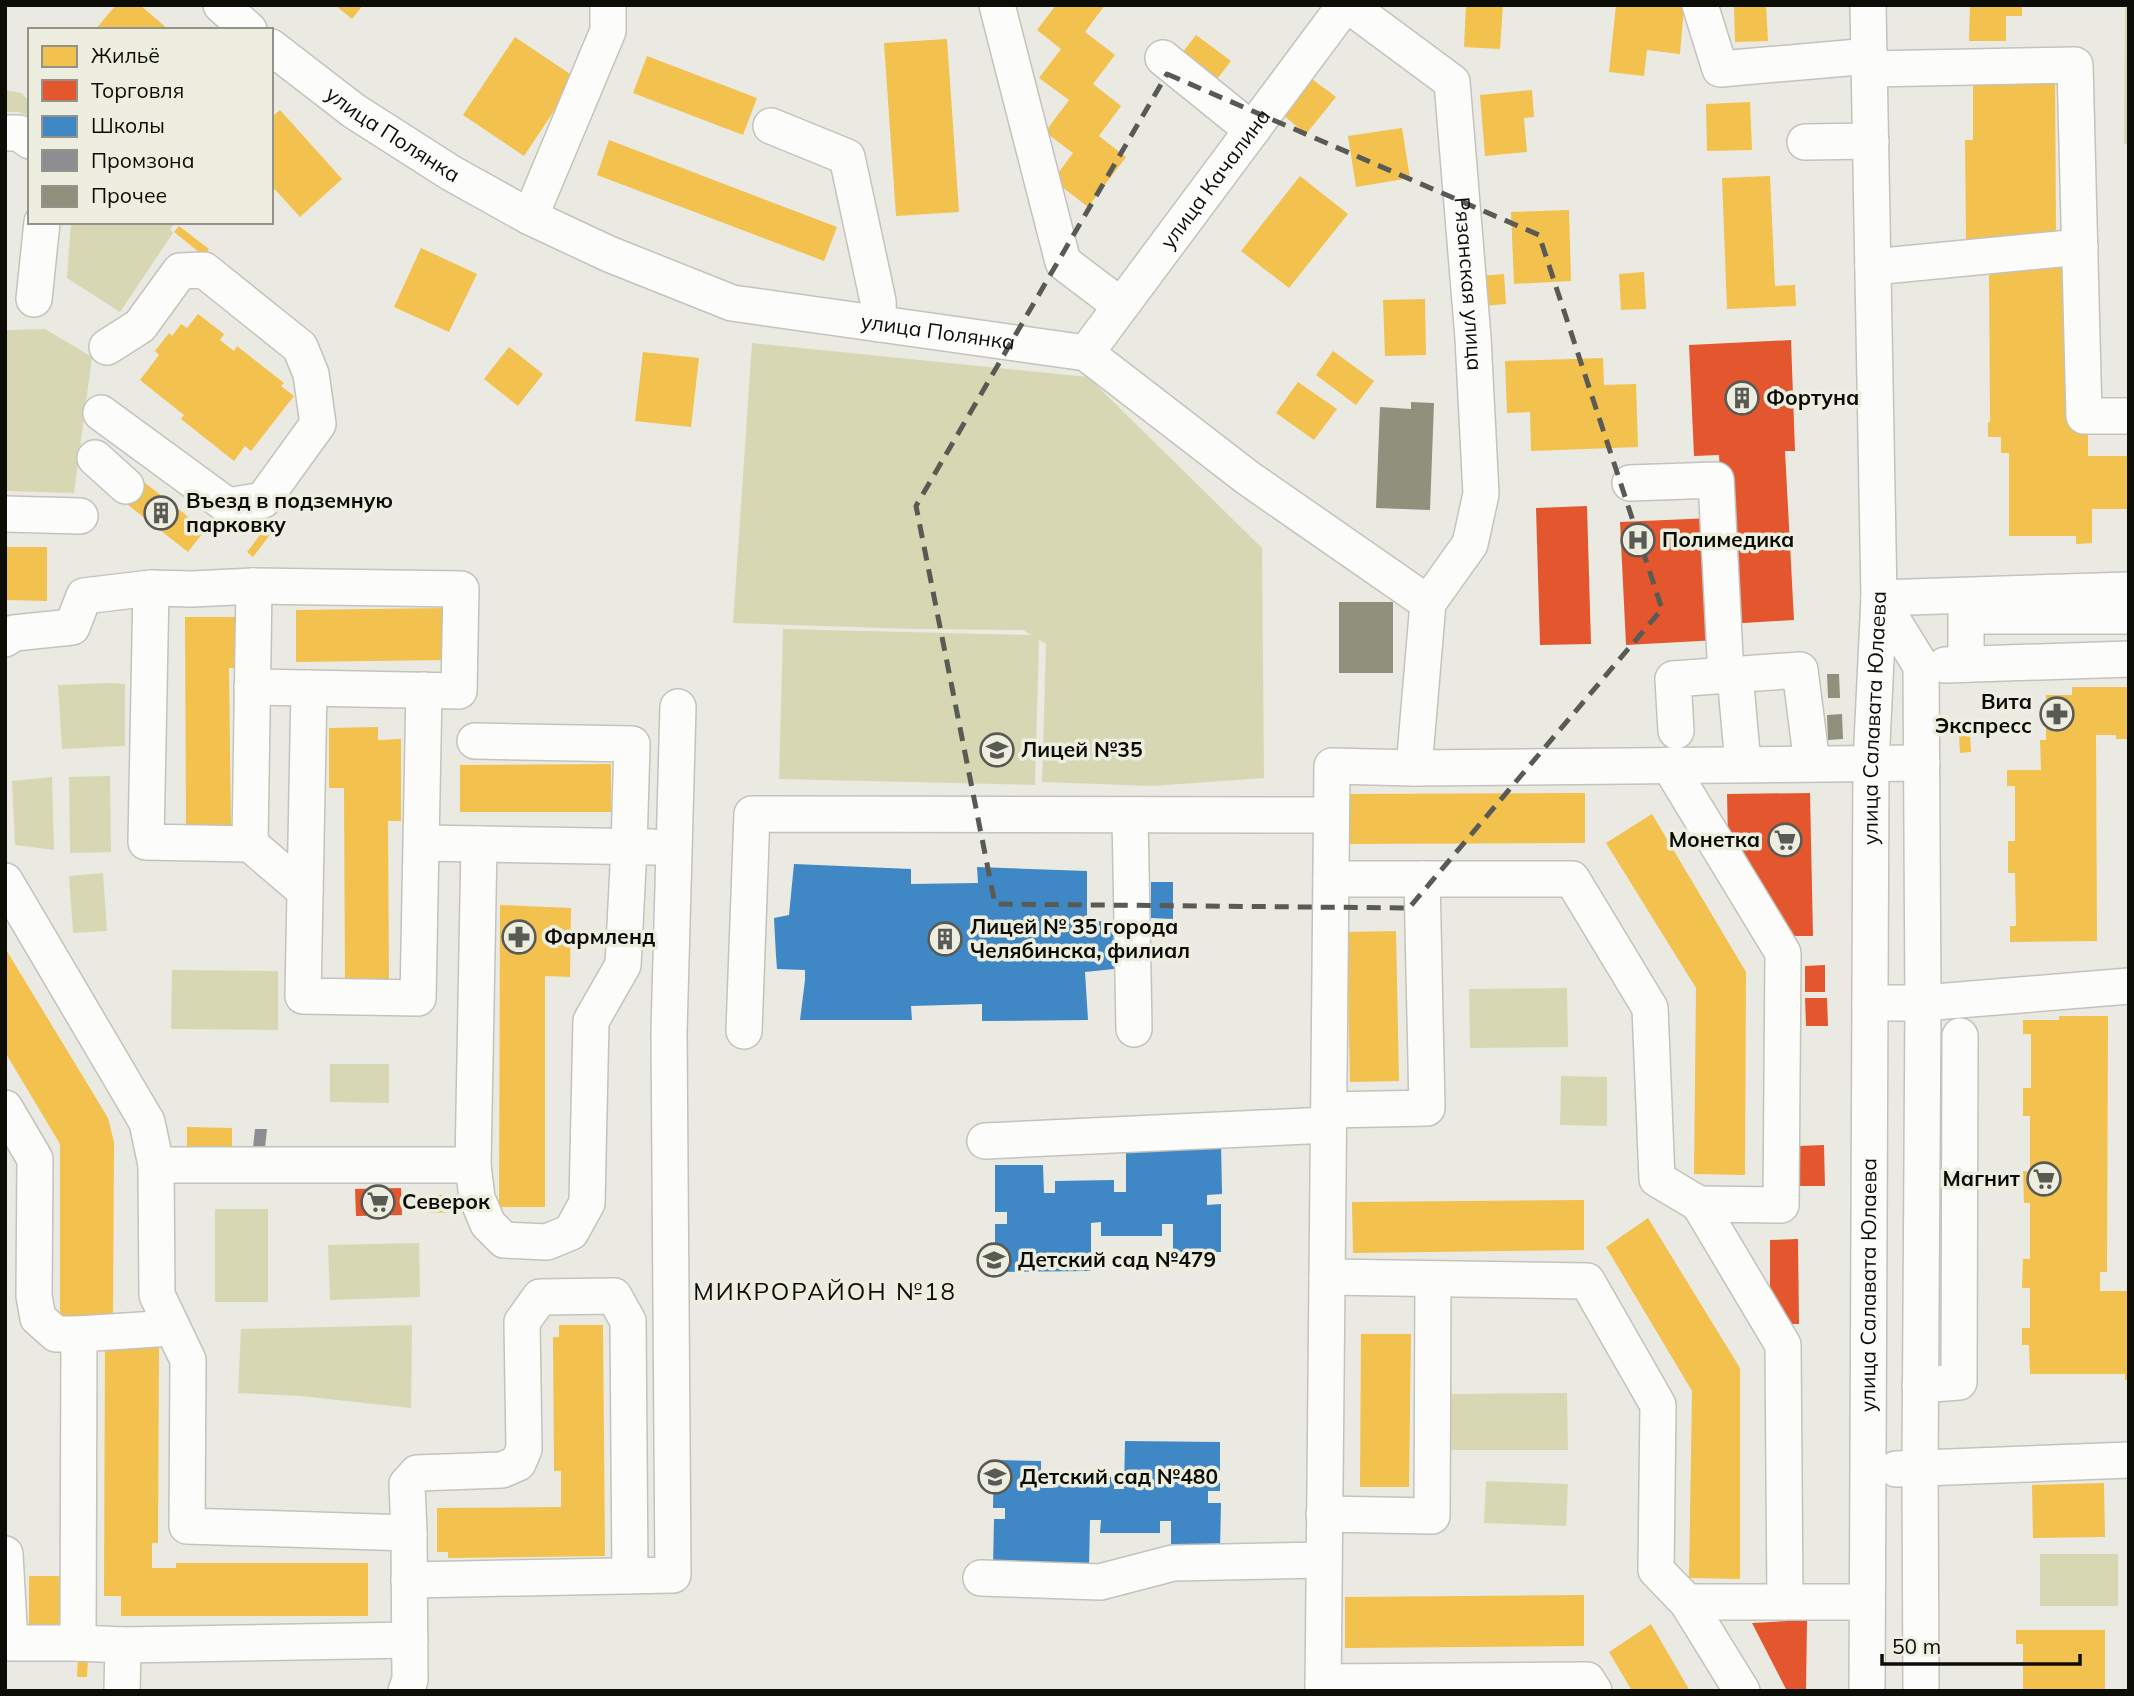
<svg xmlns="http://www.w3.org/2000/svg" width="2134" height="1696" viewBox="0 0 2134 1696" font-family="Mulish,sans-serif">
<rect width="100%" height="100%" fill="#eaeae2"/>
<path fill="#d7d8b3" d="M 2125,5 L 2129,5 L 2129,144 L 2124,144 Z
M 5,90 L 21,93 L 30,102 L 30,116 L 18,112 L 5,112 Z
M 71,222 L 176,222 L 170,229 L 173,233 L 120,312 L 67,278 Z
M 45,329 L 92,357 L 74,493 L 5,491 L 5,330 Z
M 752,343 L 1088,377 L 1262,548 L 1264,778 L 1153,786 L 1042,782 L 1046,644 L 1039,640 L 1035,785 L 779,779 L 783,629 L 1031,635 L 1023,630 L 912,629 L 733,623 Z
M 110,683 L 125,684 L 125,746 L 62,749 L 58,685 Z
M 110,776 L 111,852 L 70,853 L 69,777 Z
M 52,777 L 54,850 L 15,845 L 12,781 Z
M 103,873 L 107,931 L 73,933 L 69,876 Z
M 172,970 L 278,971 L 278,1030 L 171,1029 Z
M 1567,988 L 1568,1047 L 1470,1048 L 1469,989 Z
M 330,1064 L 389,1064 L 389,1103 L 330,1102 Z
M 1561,1076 L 1607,1077 L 1607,1126 L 1560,1125 Z
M 215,1209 L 268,1209 L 268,1302 L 215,1302 Z
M 419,1243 L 420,1297 L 330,1300 L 328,1245 Z
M 412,1325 L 411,1408 L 300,1396 L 238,1393 L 241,1329 Z
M 1567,1393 L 1568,1450 L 1451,1450 L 1451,1394 Z
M 1486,1481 L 1568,1484 L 1566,1526 L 1484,1523 Z
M 2040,1554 L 2118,1554 L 2118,1606 L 2040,1606 Z"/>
<path fill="#f2c14e" d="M 116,5 L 140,5 L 169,30 L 95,30 Z
M 335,5 L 363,5 L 352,19 Z
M 1056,5 L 1105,5 L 1085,32 L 1115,55 L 1093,84 L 1121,106 L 1099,136 L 1126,157 L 1088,207 L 1053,180 L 1073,153 L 1045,132 L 1069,100 L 1039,78 L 1061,49 L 1037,30 Z
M 1466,5 L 1503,5 L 1500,49 L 1464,47 Z
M 1616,5 L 1684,7 L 1680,54 L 1647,50 L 1644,76 L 1609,72 Z
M 1734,5 L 1766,5 L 1768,41 L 1735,42 Z
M 1970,5 L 2022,5 L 2022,16 L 2006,16 L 2006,41 L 1969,41 Z
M 1196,35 L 1231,61 L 1214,83 L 1179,57 Z
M 515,37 L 576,78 L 524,156 L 463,115 Z
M 947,39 L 959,212 L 896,216 L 884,43 Z
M 647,56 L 757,98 L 743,135 L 633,93 Z
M 2055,69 L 2056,238 L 1966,239 L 1965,140 L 1973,140 L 1973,85 L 1964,85 L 1964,70 Z
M 1312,79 L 1336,97 L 1306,134 L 1283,115 Z
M 1532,90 L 1534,117 L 1524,118 L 1527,152 L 1485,156 L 1480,95 Z
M 1750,102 L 1752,150 L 1707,151 L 1706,104 Z
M 280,110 L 342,179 L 300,217 L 271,185 L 271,118 Z
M 1402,128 L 1410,178 L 1356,187 L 1348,136 Z
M 609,140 L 837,227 L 824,261 L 597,175 Z
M 1300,176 L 1348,214 L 1289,288 L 1241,251 Z
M 1770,176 L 1775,286 L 1795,285 L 1796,306 L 1727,309 L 1722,178 Z
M 1569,210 L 1571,281 L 1514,284 L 1511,212 Z
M 179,226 L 209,249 L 204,256 L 174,232 Z
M 421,248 L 477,274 L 449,332 L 394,307 Z
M 2074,266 L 2075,432 L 2088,432 L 2088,456 L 2129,456 L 2129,509 L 2092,509 L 2092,543 L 2076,544 L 2076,536 L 2009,536 L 2009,453 L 2001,453 L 2001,437 L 1988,437 L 1988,422 L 1990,422 L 1989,267 Z
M 1644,272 L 1646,309 L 1621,310 L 1619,274 Z
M 1504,274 L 1506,304 L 1482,306 L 1480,276 Z
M 1425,299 L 1426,355 L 1385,356 L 1383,300 Z
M 198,314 L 224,334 L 220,340 L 234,351 L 237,346 L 284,383 L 281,386 L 294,396 L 251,451 L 245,446 L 234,461 L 181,419 L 184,415 L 140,380 L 159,355 L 155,351 L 169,333 L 172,336 L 181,324 L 187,328 Z
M 509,347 L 543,374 L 518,406 L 484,379 Z
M 1333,351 L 1374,381 L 1356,405 L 1316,375 Z
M 643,352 L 699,358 L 691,427 L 635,421 Z
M 1603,358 L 1604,385 L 1636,384 L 1638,447 L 1531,451 L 1530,412 L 1507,413 L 1505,361 Z
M 1298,382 L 1337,409 L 1314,440 L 1276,413 Z
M 135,475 L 205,530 L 188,552 L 118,497 Z
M 269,523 L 275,528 L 253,557 L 247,552 Z
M 5,547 L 47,547 L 47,601 L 5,600 Z
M 447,608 L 447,660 L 296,662 L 296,610 Z
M 185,617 L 245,617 L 245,668 L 229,668 L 231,829 L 186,830 Z
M 2072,687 L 2129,687 L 2129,739 L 2116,739 L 2116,735 L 2096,735 L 2097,941 L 2010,942 L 2010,926 L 2016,926 L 2015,873 L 2008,873 L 2008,841 L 2015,841 L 2015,786 L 2007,786 L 2007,770 L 2041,770 L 2040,740 L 2046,740 L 2046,695 L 2072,695 Z
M 378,727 L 378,740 L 401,739 L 401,821 L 388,821 L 389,981 L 345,981 L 344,788 L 329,788 L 329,728 Z
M 1959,734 L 1970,734 L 1971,752 L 1960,753 Z
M 611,764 L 611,812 L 460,812 L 460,765 Z
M 1585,793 L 1585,843 L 1344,844 L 1344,794 Z
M 1652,814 L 1746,972 L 1745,1175 L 1694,1174 L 1696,988 L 1606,843 Z
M 500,905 L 571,908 L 570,977 L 545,976 L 545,1207 L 499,1207 Z
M 1396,931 L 1399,1081 L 1350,1082 L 1347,932 Z
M 5,948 L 108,1118 L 114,1142 L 113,1322 L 60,1322 L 60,1144 L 5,1052 Z
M 2059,1016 L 2108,1016 L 2107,1272 L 2100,1272 L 2100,1291 L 2129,1291 L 2129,1380 L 2125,1380 L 2125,1374 L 2030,1374 L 2029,1345 L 2022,1345 L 2022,1328 L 2030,1328 L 2030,1288 L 2022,1288 L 2023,1259 L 2030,1259 L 2030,1203 L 2024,1203 L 2023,1171 L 2030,1172 L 2030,1116 L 2023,1116 L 2023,1088 L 2031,1088 L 2031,1034 L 2023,1034 L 2023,1020 L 2059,1020 Z
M 187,1127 L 232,1128 L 232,1153 L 187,1153 Z
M 430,1195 L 454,1195 L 454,1212 L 430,1213 Z
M 1584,1200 L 1584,1250 L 1353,1253 L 1352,1202 Z
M 1648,1218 L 1740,1368 L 1740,1579 L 1689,1578 L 1692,1391 L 1606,1247 Z
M 559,1325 L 603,1325 L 605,1556 L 448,1558 L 448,1552 L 437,1552 L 437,1508 L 561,1507 L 561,1471 L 554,1471 L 553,1337 L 559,1337 Z
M 1361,1334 L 1411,1334 L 1409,1487 L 1360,1487 Z
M 105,1347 L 159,1347 L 158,1543 L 152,1543 L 152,1568 L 176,1568 L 176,1563 L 368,1563 L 368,1616 L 121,1616 L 121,1596 L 104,1596 Z
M 2104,1483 L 2105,1537 L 2033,1538 L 2032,1485 Z
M 29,1576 L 67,1576 L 67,1628 L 29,1628 Z
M 1584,1595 L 1584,1646 L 1345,1648 L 1345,1597 Z
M 1651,1624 L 1690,1691 L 1632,1691 L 1609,1652 Z
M 2016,1630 L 2105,1630 L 2105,1691 L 2023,1691 L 2023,1644 L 2016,1644 Z
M 78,1657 L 88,1658 L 87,1677 L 77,1677 Z"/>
<path fill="#e4572e" d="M 1791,340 L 1795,451 L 1785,451 L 1794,620 L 1728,624 L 1719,455 L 1694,456 L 1689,345 Z
M 1587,506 L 1591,644 L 1540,645 L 1536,508 Z
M 1712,518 L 1718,640 L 1626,645 L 1620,522 Z
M 1810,793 L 1813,936 L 1788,936 L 1728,840 L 1727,794 Z
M 1825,965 L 1825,992 L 1805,992 L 1805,966 Z
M 1805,998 L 1827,998 L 1828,1026 L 1806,1026 Z
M 1824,1145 L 1825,1186 L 1799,1186 L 1798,1146 Z
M 401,1188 L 402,1215 L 356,1216 L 355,1189 Z
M 1798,1239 L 1799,1324 L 1770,1324 L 1770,1240 Z
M 1807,1620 L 1806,1691 L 1787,1691 L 1752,1623 Z"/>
<path fill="#3f88c5" d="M 794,864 L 911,869 L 911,884 L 978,883 L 977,867 L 1087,871 L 1087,921 L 1115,921 L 1114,969 L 1085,972 L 1088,1020 L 982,1021 L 982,1004 L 911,1006 L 912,1020 L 800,1020 L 805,980 L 805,970 L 777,969 L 776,956 L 774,918 L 789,915 Z
M 1151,882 L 1173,882 L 1173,919 L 1151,918 Z
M 1221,1143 L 1222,1194 L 1207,1195 L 1207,1205 L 1221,1204 L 1221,1252 L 1173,1252 L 1173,1224 L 1162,1224 L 1162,1236 L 1101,1236 L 1101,1222 L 1091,1223 L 1091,1271 L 995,1272 L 995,1224 L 1007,1224 L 1007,1212 L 995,1212 L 995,1165 L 1043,1165 L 1044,1193 L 1055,1193 L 1055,1181 L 1114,1180 L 1114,1192 L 1126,1192 L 1126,1144 Z
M 1125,1441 L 1220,1442 L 1220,1491 L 1208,1491 L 1208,1503 L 1221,1503 L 1220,1551 L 1171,1551 L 1171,1521 L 1160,1521 L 1160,1533 L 1100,1533 L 1101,1520 L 1090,1520 L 1089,1568 L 993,1568 L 994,1519 L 1005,1519 L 1005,1508 L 993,1508 L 994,1460 L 1041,1461 L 1041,1488 L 1053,1488 L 1053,1476 L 1114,1477 L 1114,1489 L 1124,1489 Z"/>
<path fill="#8d8d92" d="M 255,1129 L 267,1129 L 265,1148 L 253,1147 Z"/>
<path fill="#90907d" d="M 1411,402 L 1434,403 L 1430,510 L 1376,508 L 1380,407 L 1411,409 Z
M 1339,602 L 1393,602 L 1393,673 L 1339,673 Z
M 1827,674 L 1839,674 L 1840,698 L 1828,698 Z
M 1842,714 L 1843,739 L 1828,740 L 1827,715 Z"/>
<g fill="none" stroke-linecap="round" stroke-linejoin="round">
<defs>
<g id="minor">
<path d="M 221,5 L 249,30"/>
<path d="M 997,5 L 1063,262 L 1121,306"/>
<path id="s1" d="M 1348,5 L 1452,82 L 1473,338 L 1481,494 L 1470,544 L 1428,603"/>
<path d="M 1700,5 L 1720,69 L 1870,56"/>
<path id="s2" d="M 271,47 L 354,111 L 451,173 L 530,217 L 609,254 L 732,303 L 1086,353 L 1248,478 L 1428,603 L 1414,768"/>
<path d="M 1163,58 L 1252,130"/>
<path d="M 1870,69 L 2075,65 L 2084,416 L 2129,416"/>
<path d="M 771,126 L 847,157 L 878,301 L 879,324"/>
<path d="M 5,133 L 19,133 L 30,141"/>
<path d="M 1805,142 L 1871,141"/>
<path d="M 530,217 L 608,31 L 608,5"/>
<path d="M 1873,267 L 2080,247"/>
<path d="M 34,299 L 42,222"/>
<path id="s3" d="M 1086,353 L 1345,5"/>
<path d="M 101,413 L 228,506 L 263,500 L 318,424 L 311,374 L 300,347 L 204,270 L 180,271 L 140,326 L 107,347"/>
<path d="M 95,458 L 126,486"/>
<path d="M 1630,483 L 1716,480 L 1726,676"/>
<path d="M 5,514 L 80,516"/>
<path d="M 151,588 L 146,842 L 250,844 L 254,586"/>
<path d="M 1879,598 L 1921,666 L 1923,1003 L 1920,1467 L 1921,1691"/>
<path d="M 1879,598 L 2129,590"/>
<path d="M 5,639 L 14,633 L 72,627 L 84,596 L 151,588 L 192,589 L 254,586 L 461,589 L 459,691 L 252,687"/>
<path d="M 1966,664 L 1966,616 L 2129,616"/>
<path d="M 1945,665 L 2129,659"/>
<path d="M 1735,675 L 1743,764"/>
<path d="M 309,688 L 303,996 L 418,998 L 424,690"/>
<path d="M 1676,731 L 1673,679 L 1800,670 L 1812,764"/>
<path d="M 475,741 L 632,744 L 629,847 L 623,965 L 591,1021 L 587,1203 L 571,1232 L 547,1242 L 504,1240 L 488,1224 L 477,1198 L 473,1165 L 479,844"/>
<path d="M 1669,765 L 1783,953 L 1781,1205 L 1699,1204"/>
<path d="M 1130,815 L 1134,1029"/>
<path d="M 422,843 L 653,847"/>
<path d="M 250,844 L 305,891"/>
<path d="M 1331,879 L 1572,879 L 1650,1008 L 1657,1179 L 1699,1204 L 1783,1345 L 1785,1602"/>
<path d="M 5,881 L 147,1122 L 156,1165 L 157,1295 L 188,1360 L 187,1526 L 409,1533"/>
<path d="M 1870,1003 L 1923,1003 L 2129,986"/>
<path d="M 744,1031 L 752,814 L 1331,815"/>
<path d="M 5,1108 L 35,1159 L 34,1296 L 38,1318 L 56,1334 L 79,1334 L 78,1643 L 123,1645 L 410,1640"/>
<path d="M 1329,1110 L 1427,1108 L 1422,879"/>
<path d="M 985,1141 L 1328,1125"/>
<path d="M 156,1165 L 473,1165"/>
<path d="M 1327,1277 L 1587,1281 L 1658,1405 L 1656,1570 L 1687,1602 L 1742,1691"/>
<path d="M 79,1334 L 172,1328"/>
<path d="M 1920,1385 L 1959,1382 L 1960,1036"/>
<path d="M 1896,1469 L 2129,1460"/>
<path d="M 1324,1514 L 1432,1516 L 1433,1279"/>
<path d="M 5,1554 L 10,1643 L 78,1643"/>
<path d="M 981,1578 L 1100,1582 L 1173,1563 L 1324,1560"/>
<path d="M 409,1580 L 673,1575 L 669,1032 L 678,707"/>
<path d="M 1687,1602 L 1867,1602"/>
<path d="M 1323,1682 L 1587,1680 L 1594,1691"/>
<path d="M 122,1691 L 123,1645"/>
<path d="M 406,1691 L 410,1680 L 409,1533 L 407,1484 L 417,1473 L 502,1470 L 518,1463 L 524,1449 L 522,1322 L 540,1297 L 614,1296 L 628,1321 L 630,1576"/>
<path d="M 1323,1691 L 1332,766 L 1414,768 L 1922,763"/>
<path id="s4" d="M 1867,1691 L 1871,763 L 1879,598 L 1868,5"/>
</g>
</defs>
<use href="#minor" stroke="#c3c3bd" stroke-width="38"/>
<use href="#minor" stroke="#fcfcfb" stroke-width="35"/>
</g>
<path fill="none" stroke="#5a5a54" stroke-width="5" stroke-dasharray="14 9" stroke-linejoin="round" d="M 1167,74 L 1539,235 L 1662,609 L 1409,908 L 995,904 L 916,506 Z"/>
<defs>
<symbol id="building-ring" viewBox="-11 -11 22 22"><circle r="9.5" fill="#edeedf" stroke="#5a5a54" stroke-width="1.5"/><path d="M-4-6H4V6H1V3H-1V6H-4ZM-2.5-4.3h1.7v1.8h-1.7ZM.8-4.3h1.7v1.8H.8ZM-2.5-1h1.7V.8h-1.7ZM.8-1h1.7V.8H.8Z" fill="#5a5a54"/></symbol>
<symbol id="hospital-ring" viewBox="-11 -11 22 22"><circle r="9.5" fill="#edeedf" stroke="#5a5a54" stroke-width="1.5"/><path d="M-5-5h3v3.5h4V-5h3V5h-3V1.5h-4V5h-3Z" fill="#5a5a54"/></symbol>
<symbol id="pharmacy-ring" viewBox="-11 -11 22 22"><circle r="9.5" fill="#edeedf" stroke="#5a5a54" stroke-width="1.5"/><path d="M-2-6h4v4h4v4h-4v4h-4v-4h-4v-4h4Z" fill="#5a5a54"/></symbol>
<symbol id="school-ring" viewBox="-11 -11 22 22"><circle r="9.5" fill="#edeedf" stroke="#5a5a54" stroke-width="1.5"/><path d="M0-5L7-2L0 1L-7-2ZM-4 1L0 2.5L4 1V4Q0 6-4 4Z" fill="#5a5a54"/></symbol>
<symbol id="supermarket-ring" viewBox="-11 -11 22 22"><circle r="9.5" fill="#edeedf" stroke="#5a5a54" stroke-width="1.5"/><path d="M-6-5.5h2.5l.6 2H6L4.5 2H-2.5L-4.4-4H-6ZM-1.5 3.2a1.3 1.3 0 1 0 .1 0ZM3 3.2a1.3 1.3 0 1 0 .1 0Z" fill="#5a5a54"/></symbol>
</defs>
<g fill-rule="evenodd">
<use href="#building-ring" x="1723" y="379" width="38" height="38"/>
<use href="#building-ring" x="142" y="494" width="38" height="38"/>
<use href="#hospital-ring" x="1619" y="521" width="38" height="38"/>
<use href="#pharmacy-ring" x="2038" y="695" width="38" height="38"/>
<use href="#school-ring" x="978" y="731" width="38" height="38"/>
<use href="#supermarket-ring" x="1766" y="821" width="38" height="38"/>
<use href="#pharmacy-ring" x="500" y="918" width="38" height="38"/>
<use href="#building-ring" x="926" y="920" width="38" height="38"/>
<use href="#supermarket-ring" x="2025" y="1160" width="38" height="38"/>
<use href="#supermarket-ring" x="359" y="1183" width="38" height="38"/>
<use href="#school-ring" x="975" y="1241" width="38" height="38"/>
<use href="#school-ring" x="976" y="1458" width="38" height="38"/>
</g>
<g text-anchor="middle" stroke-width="7" stroke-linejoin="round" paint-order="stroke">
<g font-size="21" fill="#0d0d08" stroke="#edeedf">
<text dy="7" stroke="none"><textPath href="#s2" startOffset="150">улица Полянка</textPath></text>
<text dy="7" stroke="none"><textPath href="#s3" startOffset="217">улица Качалина</textPath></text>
<text dy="7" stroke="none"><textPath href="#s1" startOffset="332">Рязанская улица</textPath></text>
<text dy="7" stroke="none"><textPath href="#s2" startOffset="738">улица Полянка</textPath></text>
<text dy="7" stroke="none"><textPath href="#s4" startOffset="973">улица Салавата Юлаева</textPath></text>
<text dy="7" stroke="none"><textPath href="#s4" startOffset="406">улица Салавата Юлаева</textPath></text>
</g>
<g font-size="21" font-weight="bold" fill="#0d0d08" stroke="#edeedf" text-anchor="start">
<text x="1766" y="405">Фортуна</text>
<text x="186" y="508">Въезд в подземную<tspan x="186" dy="24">парковку</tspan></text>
<text x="1662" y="547">Полимедика</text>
<text x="2032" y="709" text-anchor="end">Вита<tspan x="2032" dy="24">Экспресс</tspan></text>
<text x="1021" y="757">Лицей №35</text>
<text x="1760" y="847" text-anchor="end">Монетка</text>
<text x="970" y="934">Лицей № 35 города<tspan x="970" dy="24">Челябинска, филиал</tspan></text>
<text x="544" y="944">Фармленд</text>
<text x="2020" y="1186" text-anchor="end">Магнит</text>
<text x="402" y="1209">Северок</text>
<text x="1018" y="1267">Детский сад №479</text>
<text x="1020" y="1484">Детский сад №480</text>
</g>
<g font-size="24" letter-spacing="2" fill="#0d0d08" stroke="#edeedf">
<text x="825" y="1300">МИКРОРАЙОН №18</text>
</g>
</g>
<rect width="2134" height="1696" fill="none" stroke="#0d0d08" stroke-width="14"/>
<rect x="28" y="28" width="245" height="196" fill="#edeedf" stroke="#939489" stroke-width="2"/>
<rect x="42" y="46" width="35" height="21" fill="#f2c14e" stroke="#939489" stroke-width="2"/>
<text x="91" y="63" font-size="21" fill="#0d0d08">Жильё</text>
<rect x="42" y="80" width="35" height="21" fill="#e4572e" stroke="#939489" stroke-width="2"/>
<text x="91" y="98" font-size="21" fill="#0d0d08">Торговля</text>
<rect x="42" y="116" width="35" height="21" fill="#3f88c5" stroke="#939489" stroke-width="2"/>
<text x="91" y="133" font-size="21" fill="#0d0d08">Школы</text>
<rect x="42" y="150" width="35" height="21" fill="#8d8d92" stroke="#939489" stroke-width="2"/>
<text x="91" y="168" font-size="21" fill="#0d0d08">Промзона</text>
<rect x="42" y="186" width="35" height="21" fill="#90907d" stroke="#939489" stroke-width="2"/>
<text x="91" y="203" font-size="21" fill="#0d0d08">Прочее</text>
<path d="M1882 1654v10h198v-10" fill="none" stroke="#0d0d08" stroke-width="3.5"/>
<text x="1892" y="1654" font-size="21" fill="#0d0d08" stroke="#edeedf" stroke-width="5" paint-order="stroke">50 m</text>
</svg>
